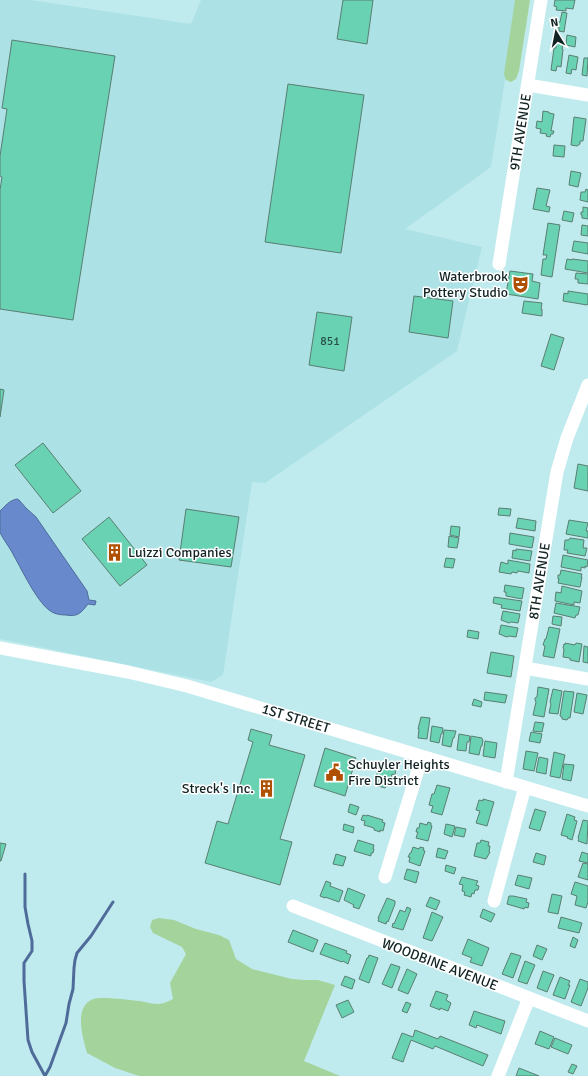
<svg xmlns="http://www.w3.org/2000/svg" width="588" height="1076" viewBox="0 0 588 1076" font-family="Signika,sans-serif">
<rect width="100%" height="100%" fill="#c0ebee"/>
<path fill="#ace1e5" d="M 0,0 L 31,0 L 191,24 L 201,0 L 518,0 L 491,167 L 405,229 L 482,247 L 457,351 L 265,483 L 252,482 L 223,675 L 211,682 L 0,639 Z"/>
<path fill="#a4d49c" d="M 515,0 L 530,0 L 519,71 L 516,79 L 511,82 L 506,80 L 504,74 Z
M 159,918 L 174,920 L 196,929 L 219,935 L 229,940 L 236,959 L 252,969 L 292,979 L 304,980 L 318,980 L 335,985 L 304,1061 L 340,1076 L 139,1076 L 115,1068 L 87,1053 C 83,1038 73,1007 93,999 C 103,996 129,1000 140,1001 C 146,1002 152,1004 158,1004 C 163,1004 169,1001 173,999 L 170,983 L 186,954 L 182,947 L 153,933 L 150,927 L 152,920 Z"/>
<path fill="#688acd" stroke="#4e6b9a" d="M 17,499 L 19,500 L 26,508 L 36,517 L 87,591 L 89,600 L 96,601 L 95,605 L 88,604 C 81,613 78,617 66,615 C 60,615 54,614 49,610 C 36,600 22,570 14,556 C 11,549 2,538 0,532 C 0,527 0,516 0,511 C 5,506 10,500 17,499 Z"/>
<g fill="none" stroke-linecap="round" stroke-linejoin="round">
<path stroke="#4e6b9a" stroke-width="3" d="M 25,874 L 25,907 L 28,924 L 32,941 L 32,951 L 24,963 L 24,981 L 28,1040 L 32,1052 L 45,1076
M 45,1076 L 50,1067 L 66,1023 L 69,1004 L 73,989 L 74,968 L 75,960 L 77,953 L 91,936 L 113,902"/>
</g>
<path fill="#69d2b2" stroke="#5a7e72" d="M 343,0 L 373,0 L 367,44 L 337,39 Z
M 555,0 L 575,0 L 573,9 L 566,8 L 566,11 L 556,10 L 557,7 L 554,6 Z
M 562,12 L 567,13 L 564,32 L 559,31 L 559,27 L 553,26 L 554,21 L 560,22 Z
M 567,35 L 576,37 L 575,47 L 566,45 Z
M 12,40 L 115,56 L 73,320 L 0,309 L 0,190 L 2,177 L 0,176 L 0,156 L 7,109 L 2,108 Z
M 556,43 L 563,44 L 562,49 L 563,49 L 561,67 L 557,66 L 556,71 L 551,70 L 554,48 L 556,48 Z
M 569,55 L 578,57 L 576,70 L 572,69 L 571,74 L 566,73 Z
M 584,58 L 588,58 L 587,76 L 582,75 Z
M 288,84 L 364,95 L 341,253 L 265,242 Z
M 543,111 L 549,112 L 549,113 L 554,114 L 551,131 L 554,131 L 553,134 L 551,134 L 550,137 L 546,136 L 547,134 L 540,133 L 541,129 L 536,128 L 537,121 L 542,122 Z
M 574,117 L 586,119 L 583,141 L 580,141 L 580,144 L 577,146 L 571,145 Z
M 554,145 L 565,146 L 564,157 L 553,156 Z
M 571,171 L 581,173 L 578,187 L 569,185 Z
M 537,188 L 550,190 L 546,206 L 550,207 L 549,212 L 533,209 Z
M 586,189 L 588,190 L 588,202 L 580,200 L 581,192 L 585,192 Z
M 583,207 L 588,208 L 588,219 L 582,218 L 582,215 L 581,215 L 581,212 L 583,212 Z
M 564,211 L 574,213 L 572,222 L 562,220 Z
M 548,223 L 560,225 L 552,277 L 541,275 L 543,259 L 546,259 L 547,255 L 543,255 Z
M 582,225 L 588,226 L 588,236 L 581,235 Z
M 574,241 L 588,243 L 588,254 L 572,251 Z
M 567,259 L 572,260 L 572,259 L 588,261 L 588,273 L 565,269 Z
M 510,271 L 533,274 L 532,281 L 540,283 L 538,299 L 506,294 Z
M 576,273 L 588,274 L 588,284 L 578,283 L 578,279 L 575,279 Z
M 568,291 L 588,294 L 588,304 L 587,305 L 563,301 L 564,293 L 568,294 Z
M 414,296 L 453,301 L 448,338 L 409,332 Z
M 524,301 L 542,303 L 541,309 L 542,309 L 542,316 L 522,313 Z
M 317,312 L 352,317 L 344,371 L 309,365 Z
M 551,334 L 564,338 L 554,370 L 541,366 Z
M 0,389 L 4,390 L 0,417 Z
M 43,443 L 81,491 L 53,513 L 15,465 Z
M 578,464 L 588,466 L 588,491 L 574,488 Z
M 499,508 L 511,509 L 510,516 L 498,515 Z
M 186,509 L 239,517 L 231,567 L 179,560 Z
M 109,517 L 147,565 L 120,586 L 82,539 Z
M 518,518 L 536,521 L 535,531 L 516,528 Z
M 569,520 L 588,523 L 586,531 L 588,531 L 588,538 L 566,534 Z
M 451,526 L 460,527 L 459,537 L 450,535 Z
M 510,533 L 534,537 L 532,548 L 509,544 Z
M 449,536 L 459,538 L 457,548 L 448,547 Z
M 570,538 L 584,540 L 583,548 L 587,548 L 585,556 L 567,553 L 568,550 L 564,550 L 565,540 L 569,540 Z
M 516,549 L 532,551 L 530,561 L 512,558 L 513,550 L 516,551 Z
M 563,555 L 588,560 L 587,567 L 585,566 L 585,568 L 581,567 L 581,571 L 561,567 Z
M 446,558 L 455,559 L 453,568 L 444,567 Z
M 508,560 L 530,564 L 529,573 L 518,571 L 517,573 L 512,572 L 511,574 L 499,572 L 501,562 L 508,564 Z
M 561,570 L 582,574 L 581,577 L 582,577 L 580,587 L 579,587 L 558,583 L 559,579 L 558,579 L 558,575 L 560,575 Z
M 505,585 L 524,588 L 522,599 L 506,596 L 506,592 L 504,592 Z
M 562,586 L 582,591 L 580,603 L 574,602 L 574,605 L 555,601 L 556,592 L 561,593 Z
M 494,597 L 522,601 L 520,611 L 501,608 L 502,605 L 493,603 Z
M 556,603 L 580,607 L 578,615 L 576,615 L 575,618 L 554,613 Z
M 503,611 L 520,614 L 518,623 L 511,622 L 509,623 L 501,620 Z
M 553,616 L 562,617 L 561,626 L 552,624 Z
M 501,625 L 518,628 L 516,637 L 509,636 L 507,637 L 504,636 L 502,635 L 499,634 Z
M 549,627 L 560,629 L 554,658 L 543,656 L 545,646 L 543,645 L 545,639 L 546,639 Z
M 468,630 L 479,632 L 478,639 L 467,637 Z
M 565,643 L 575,645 L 576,643 L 582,644 L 579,662 L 570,660 L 570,658 L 563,657 L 564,649 L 563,648 L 564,644 L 565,645 Z
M 584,646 L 588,647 L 588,663 L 583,662 Z
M 491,652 L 514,656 L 511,677 L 487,673 Z
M 538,687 L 549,689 L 544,717 L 533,715 L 536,702 L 535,700 L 535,698 L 537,697 Z
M 553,689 L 562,691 L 558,714 L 549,713 L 551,704 L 550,702 Z
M 564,691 L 574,692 L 570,718 L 568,718 L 567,720 L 562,719 L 562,717 L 560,716 Z
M 485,692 L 507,695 L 505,703 L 484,700 Z
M 577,693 L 587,695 L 583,714 L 574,712 Z
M 474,699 L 482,702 L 481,707 L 472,705 Z
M 421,717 L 430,718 L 427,739 L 418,738 L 419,729 L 418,729 Z
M 535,722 L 544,723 L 542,732 L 533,731 Z
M 432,726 L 443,728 L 442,734 L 441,734 L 439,743 L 430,741 Z
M 251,729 L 272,735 L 269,745 L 305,755 L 280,839 L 292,842 L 280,885 L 205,863 L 217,821 L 228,824 L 253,742 L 248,740 Z
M 444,730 L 456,731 L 454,738 L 453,738 L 451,747 L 442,745 Z
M 531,732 L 542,734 L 540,743 L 529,741 Z
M 459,734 L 470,736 L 469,742 L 467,742 L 466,751 L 457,750 Z
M 471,736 L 482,738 L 482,739 L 483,740 L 482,746 L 481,746 L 479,755 L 469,753 Z
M 485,741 L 497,743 L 495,758 L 483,756 Z
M 325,748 L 356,758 L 345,796 L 314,786 Z
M 526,751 L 538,753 L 534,771 L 523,769 Z
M 554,752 L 565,755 L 560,778 L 550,776 Z
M 539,757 L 548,759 L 546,774 L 536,772 Z
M 380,763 L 396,769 L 395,775 L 392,774 L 389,785 L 387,784 L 385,788 L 378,786 L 379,782 L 375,781 Z
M 564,764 L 574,765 L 571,781 L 562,779 Z
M 437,785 L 450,788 L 442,815 L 431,812 L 433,806 L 429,805 L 432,794 L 434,794 Z
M 483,799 L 494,802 L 487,826 L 476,823 L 480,811 L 476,810 L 479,800 L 483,801 Z
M 350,804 L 359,807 L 356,815 L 348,812 Z
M 535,809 L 546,812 L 540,831 L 529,828 Z
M 567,814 L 575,817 L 574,820 L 577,821 L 572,840 L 567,838 L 568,837 L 561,835 Z
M 363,815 L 367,816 L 367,815 L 383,820 L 382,822 L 385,823 L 383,831 L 380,830 L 380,832 L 374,830 L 374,828 L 364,825 L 365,821 L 361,820 Z
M 583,820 L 588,821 L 587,844 L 578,841 L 579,839 L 578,838 Z
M 428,822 L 431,823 L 431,826 L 432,826 L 428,841 L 416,838 L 418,832 L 416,832 L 417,828 L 419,828 L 420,823 L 427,825 Z
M 344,824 L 354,827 L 353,833 L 343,830 Z
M 446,824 L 455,826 L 452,837 L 444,834 Z
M 456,827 L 466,829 L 464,837 L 454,835 Z
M 358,840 L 374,845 L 373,849 L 374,849 L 373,853 L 371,853 L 371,856 L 354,851 Z
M 481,840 L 489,842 L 488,846 L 490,846 L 489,852 L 490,852 L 486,859 L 474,856 L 477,843 L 480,843 Z
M 0,843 L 6,844 L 1,861 L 0,861 Z
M 413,847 L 419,849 L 420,847 L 424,848 L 423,850 L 425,851 L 420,866 L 409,862 L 410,857 L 408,857 L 410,853 L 411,853 Z
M 438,848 L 448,851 L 445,859 L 436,857 Z
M 582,852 L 588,854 L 588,863 L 579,861 Z
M 536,853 L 546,856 L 544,865 L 533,862 Z
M 336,854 L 346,857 L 343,866 L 333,864 Z
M 583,863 L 588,864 L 588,880 L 578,877 Z
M 446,865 L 456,868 L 454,874 L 445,871 Z
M 407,869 L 419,872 L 416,883 L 404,879 Z
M 518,875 L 532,878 L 529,889 L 515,885 Z
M 462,877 L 478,881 L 476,885 L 479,886 L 478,890 L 475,890 L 474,894 L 472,893 L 471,897 L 464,895 L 465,892 L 462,891 L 463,885 L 459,884 Z
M 326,881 L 331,883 L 330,886 L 343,891 L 339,902 L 325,897 L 325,898 L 320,896 Z
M 575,882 L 588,886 L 588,902 L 586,908 L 575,905 L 577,896 L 571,894 Z
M 348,888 L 365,895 L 359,909 L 353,907 L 354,905 L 344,900 Z
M 552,894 L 562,896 L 558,914 L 548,912 Z
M 509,896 L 513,896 L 527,899 L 526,902 L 529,903 L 528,908 L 525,907 L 524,909 L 507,904 Z
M 430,897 L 440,901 L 436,910 L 426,906 Z
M 387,898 L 395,901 L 395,904 L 388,922 L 387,921 L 386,924 L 378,921 L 379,918 L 378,918 Z
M 407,907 L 411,909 L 403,930 L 392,927 L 393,923 L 394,924 L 400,910 L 405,912 Z
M 483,909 L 495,914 L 491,922 L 480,917 Z
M 432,912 L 443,917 L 432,941 L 423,938 Z
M 561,917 L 582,923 L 579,933 L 558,928 Z
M 293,930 L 318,940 L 313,952 L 288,942 Z
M 573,937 L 578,940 L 575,948 L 570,946 Z
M 468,939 L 489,948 L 482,966 L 470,962 L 472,958 L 462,954 Z
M 325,943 L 347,951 L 346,953 L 351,955 L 348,964 L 343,961 L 342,962 L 320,954 Z
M 537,945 L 547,949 L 542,960 L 533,956 Z
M 511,953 L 521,956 L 513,978 L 502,974 Z
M 369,955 L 378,958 L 369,983 L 359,979 L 367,958 L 368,958 Z
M 525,961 L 535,965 L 527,984 L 518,981 Z
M 391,964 L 400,967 L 392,988 L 382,984 Z
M 407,969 L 417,974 L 408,994 L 398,990 Z
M 543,971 L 554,975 L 547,992 L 537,988 Z
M 345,976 L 355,980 L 352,989 L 341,985 Z
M 560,977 L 570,981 L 568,985 L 570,985 L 565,999 L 553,995 Z
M 580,979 L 588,982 L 588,988 L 581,1006 L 571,1002 Z
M 436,991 L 448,995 L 446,1000 L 451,1003 L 448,1011 L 440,1008 L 440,1010 L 430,1006 Z
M 348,1000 L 354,1012 L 342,1018 L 336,1005 Z
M 406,1002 L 411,1004 L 407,1013 L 402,1011 Z
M 474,1011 L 505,1021 L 501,1034 L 477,1025 L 476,1028 L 469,1025 Z
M 415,1030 L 438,1039 L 440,1036 L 488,1055 L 483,1066 L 435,1046 L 433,1049 L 411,1040 L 403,1062 L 392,1058 L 402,1033 L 413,1037 Z
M 540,1031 L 554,1037 L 549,1049 L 535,1044 Z
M 555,1038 L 572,1045 L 568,1054 L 551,1047 Z
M 572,1064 L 577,1066 L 573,1074 L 568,1072 Z
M 519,1068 L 539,1076 L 516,1076 Z"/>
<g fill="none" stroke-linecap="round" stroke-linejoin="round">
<path stroke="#fff" stroke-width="13" d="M 528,85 L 588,95
M 499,264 L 541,0
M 0,648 L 128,672 L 187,686 L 588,806
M 525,668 L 588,679
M 506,782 L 557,472 L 567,438 L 588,385
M 385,877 L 422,757
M 494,901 L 525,787
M 293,906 L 588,1021
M 498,1076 L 529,998"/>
</g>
<defs>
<symbol id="theatre-bare" viewBox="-9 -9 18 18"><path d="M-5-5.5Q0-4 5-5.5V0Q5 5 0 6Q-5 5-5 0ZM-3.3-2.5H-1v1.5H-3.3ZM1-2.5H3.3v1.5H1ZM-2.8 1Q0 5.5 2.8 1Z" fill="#af5001" stroke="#fff" stroke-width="2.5" paint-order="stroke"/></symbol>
<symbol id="building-bare" viewBox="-9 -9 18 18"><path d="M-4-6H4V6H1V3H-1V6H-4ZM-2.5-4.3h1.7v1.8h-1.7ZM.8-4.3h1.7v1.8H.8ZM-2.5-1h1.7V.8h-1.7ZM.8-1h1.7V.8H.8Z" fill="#af5001" stroke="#fff" stroke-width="2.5" paint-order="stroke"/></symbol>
<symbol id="civic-bare" viewBox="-9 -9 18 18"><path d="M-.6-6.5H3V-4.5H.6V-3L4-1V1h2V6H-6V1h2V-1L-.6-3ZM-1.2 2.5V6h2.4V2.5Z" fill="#af5001" stroke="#fff" stroke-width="2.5" paint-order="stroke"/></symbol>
</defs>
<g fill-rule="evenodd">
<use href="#theatre-bare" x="508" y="272" width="25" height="25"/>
<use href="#building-bare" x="102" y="540" width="25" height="25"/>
<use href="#civic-bare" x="322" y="760" width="25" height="25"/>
<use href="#building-bare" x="254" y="776" width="25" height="25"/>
</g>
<g text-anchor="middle" stroke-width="3" stroke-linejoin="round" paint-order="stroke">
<g font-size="12" fill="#284f48">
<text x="330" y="345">851</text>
</g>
<g font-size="14" fill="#122324" stroke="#fff">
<text transform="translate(520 132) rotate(-81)" y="5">9TH AVENUE</text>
<text transform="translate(539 581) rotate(-81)" y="5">8TH AVENUE</text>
<text transform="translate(296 718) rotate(17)" y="5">1ST STREET</text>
<text transform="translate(440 964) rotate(21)" y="5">WOODBINE AVENUE</text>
</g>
<g font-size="14" fill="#122324" stroke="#fff" text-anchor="end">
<text x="508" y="281">Waterbrook<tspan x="508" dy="16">Pottery Studio</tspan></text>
<text x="128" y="557" text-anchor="start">Luizzi Companies</text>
<text x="348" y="769" text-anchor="start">Schuyler Heights<tspan x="348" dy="16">Fire District</tspan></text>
<text x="254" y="793">Streck's Inc.</text>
</g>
</g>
<g transform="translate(556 32) rotate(350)" stroke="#ffffff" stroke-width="3" paint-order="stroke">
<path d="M0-3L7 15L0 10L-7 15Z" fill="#122324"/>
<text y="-6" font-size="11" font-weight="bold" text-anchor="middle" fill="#122324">N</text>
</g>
</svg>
